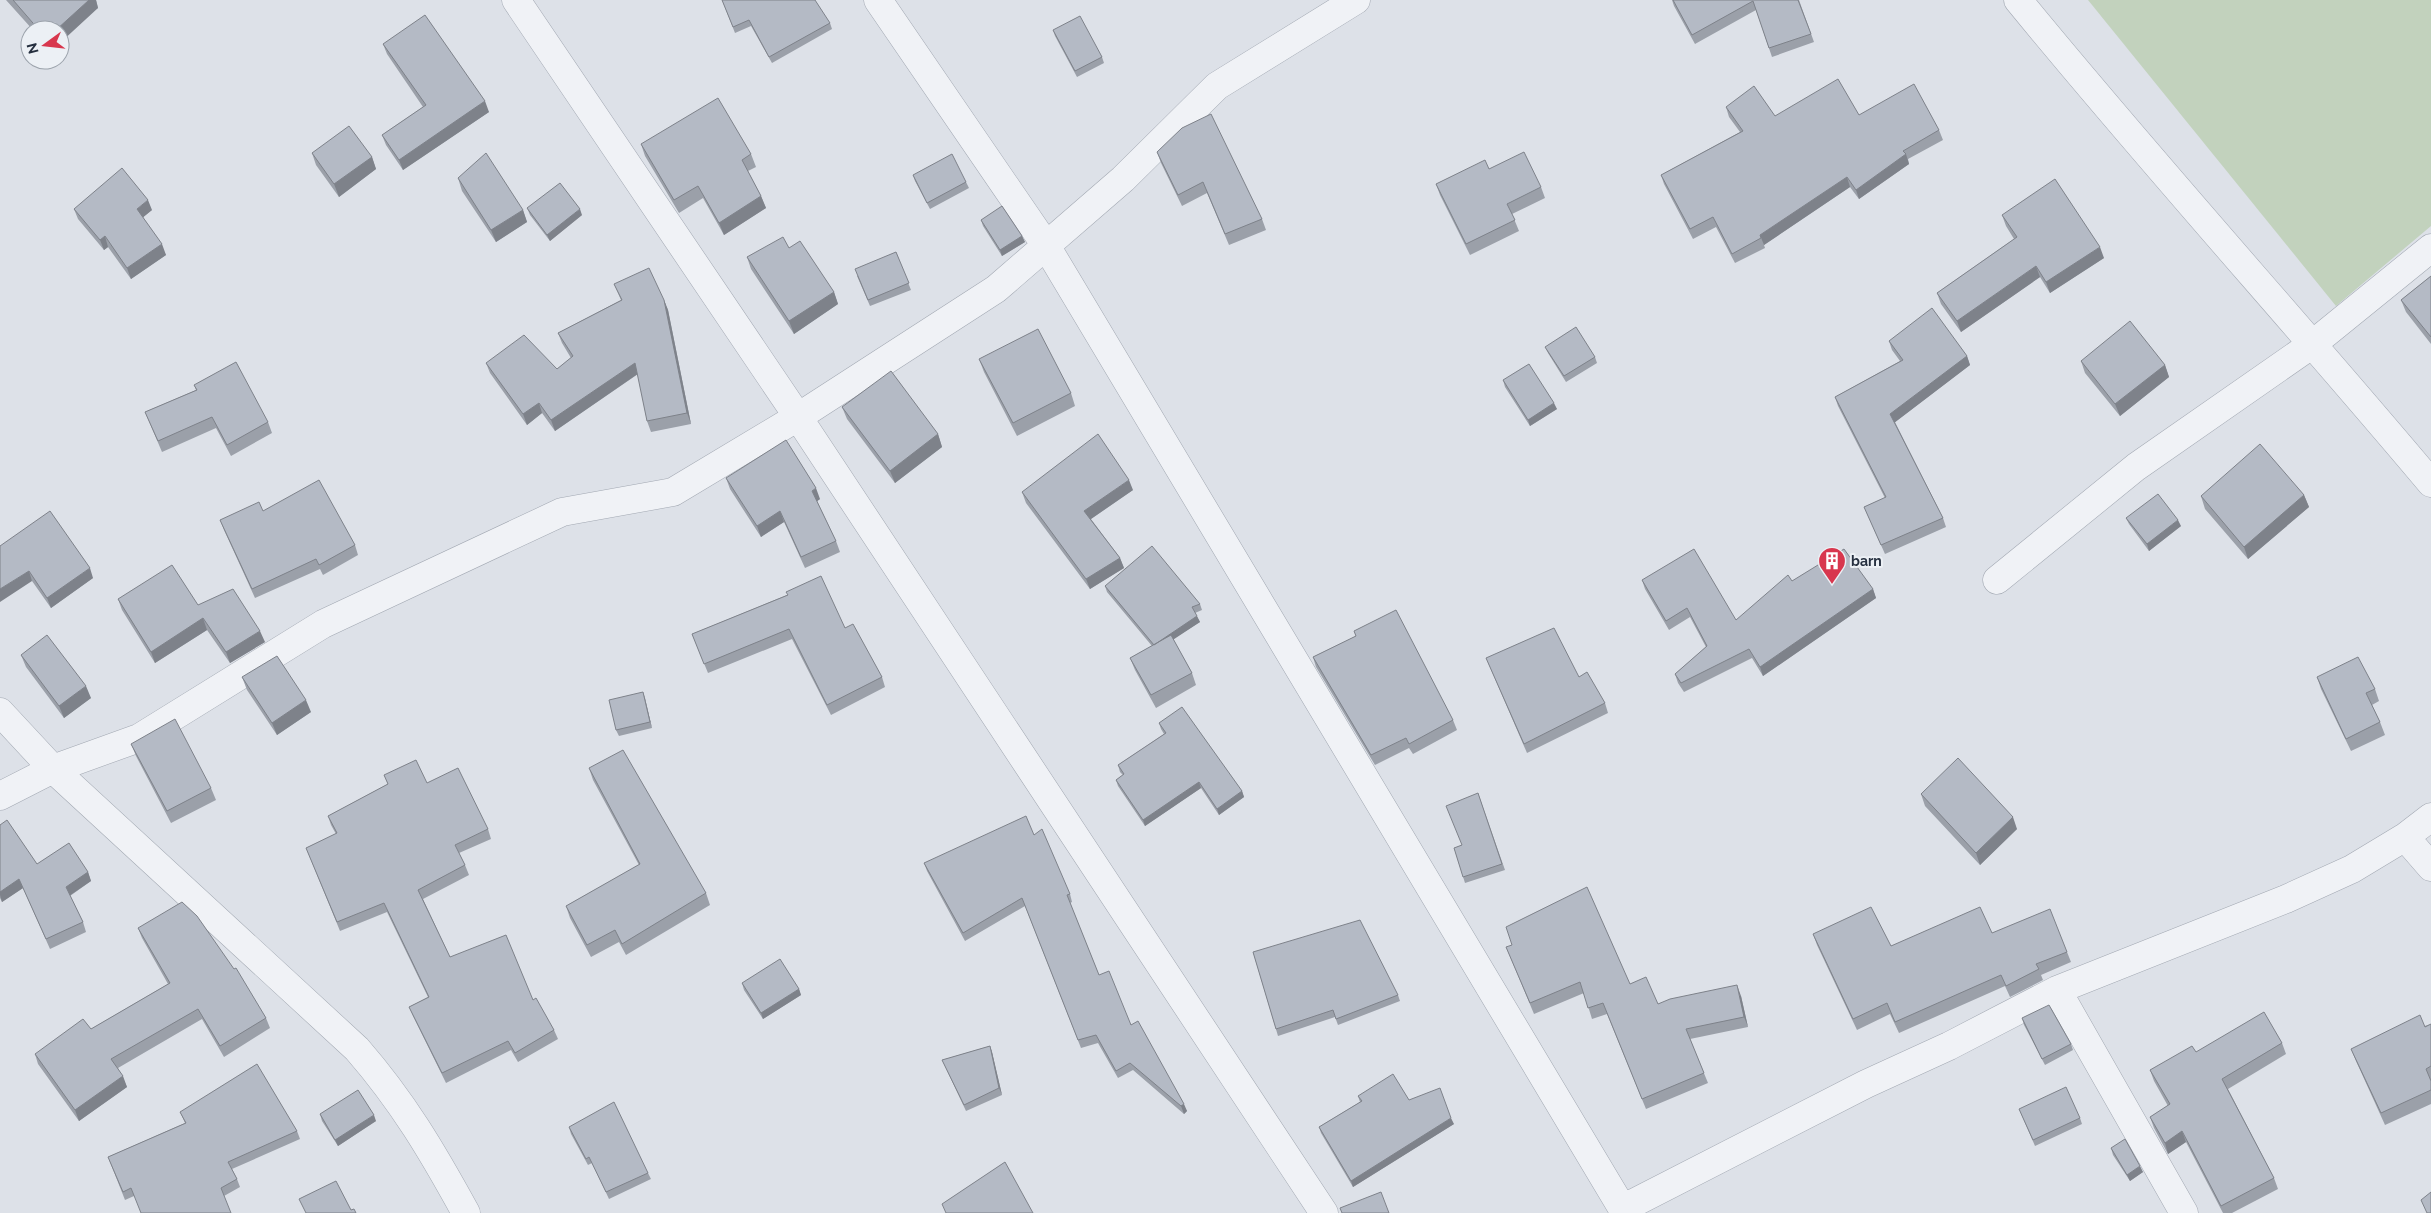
<svg xmlns="http://www.w3.org/2000/svg" width="2431" height="1213" viewBox="0 0 2431 1213" font-family="Raleway,sans-serif">
<rect width="100%" height="100%" fill="#dde1e8"/>
<path fill="#c2d2bd" d="M 2088,0 L 2431,0 L 2431,226 L 2336,306 Z"/>
<g fill="none" stroke-linecap="round" stroke-linejoin="round">
<defs>
<path id="street" d="M 516,0 L 798,417 L 1324,1213
M 878,0 L 1045,244 L 1625,1213
M 2018,0 C 2152,164 2295,321 2431,483
M 1997,580 L 2136,467 L 2314,343 L 2431,248
M 0,712 L 53,769 L 357,1049 C 403,1102 432,1151 466,1213
M 0,796 L 53,769 L 139,738 L 323,624 L 562,512 L 673,492 L 798,417 L 996,289 L 1123,179 L 1217,86 L 1356,0
M 2405,837 L 2431,867
M 2057,990 L 2184,1213
M 1622,1209 L 1866,1084 L 1949,1046 L 2057,990 L 2286,899 L 2352,869 L 2405,837 L 2431,817"/>
</defs>
<use href="#street" stroke="#a2a8b2" stroke-width="29"/>
<use href="#street" stroke="#f0f2f6" stroke-width="28"/>
</g>
<path fill="#9ba0a9" d="M 6,0 L 96,0 L 98,8 L 60,30 L 33,30 Z
M 722,0 L 830,23 L 832,29 L 772,63 L 751,26 L 735,33 Z
M 1672,0 L 1799,0 L 1814,42 L 1772,57 L 1756,10 L 1695,44 L 1674,6 Z
M 1053,30 L 1102,57 L 1104,63 L 1077,77 L 1055,36 Z
M 383,44 L 489,112 L 403,170 L 386,145 L 382,135 L 423,107 L 387,54 Z
M 1726,107 L 1775,116 L 1859,115 L 1939,130 L 1943,140 L 1908,159 L 1909,164 L 1859,199 L 1850,187 L 1764,245 L 1765,248 L 1735,263 L 1716,227 L 1693,239 L 1664,184 L 1661,175 L 1740,132 L 1729,117 Z
M 641,144 L 751,154 L 756,167 L 748,171 L 761,196 L 766,208 L 724,235 L 703,198 L 679,213 L 645,156 Z
M 1157,152 L 1262,219 L 1266,230 L 1229,245 L 1207,193 L 1182,206 L 1161,163 Z
M 312,153 L 372,157 L 376,169 L 339,197 L 316,165 Z
M 1489,169 L 1541,187 L 1545,198 L 1512,214 L 1519,231 L 1470,255 L 1440,195 L 1436,184 Z
M 913,175 L 966,182 L 969,188 L 930,209 L 915,181 Z
M 458,178 L 523,210 L 527,222 L 496,242 L 462,191 Z
M 527,208 L 582,215 L 550,241 L 530,215 Z
M 74,209 L 152,210 L 143,217 L 166,255 L 131,279 L 108,247 L 104,250 L 78,219 Z
M 2002,215 L 2104,258 L 2050,293 L 2040,277 L 1961,332 L 1941,304 L 1937,293 L 2014,239 L 2006,226 Z
M 981,220 L 1022,236 L 1025,242 L 1002,256 L 983,226 Z
M 789,248 L 834,292 L 838,304 L 794,334 L 751,269 L 747,257 Z
M 896,252 L 911,290 L 870,306 L 857,276 Z
M 2431,276 L 2431,344 L 2406,312 L 2401,300 Z
M 614,284 L 664,300 L 668,310 L 691,424 L 651,432 L 647,421 L 638,374 L 555,431 L 542,413 L 527,425 L 490,373 L 486,363 L 557,369 L 571,358 L 562,343 L 558,333 L 621,300 Z
M 1889,341 L 1967,356 L 1970,365 L 1895,422 L 1943,518 L 1946,527 L 1885,554 L 1864,507 L 1885,498 L 1838,406 L 1835,397 L 1900,361 L 1892,350 Z
M 1545,347 L 1595,357 L 1597,363 L 1566,382 L 1548,353 Z
M 979,359 L 1071,393 L 1075,406 L 1017,436 L 984,372 Z
M 2081,361 L 2165,365 L 2169,377 L 2120,416 L 2085,373 Z
M 1503,380 L 1557,409 L 1530,426 L 1505,387 Z
M 194,385 L 268,422 L 272,433 L 231,456 L 216,428 L 162,452 L 145,412 L 196,390 Z
M 842,407 L 938,434 L 942,447 L 895,483 L 847,419 Z
M 726,478 L 820,499 L 817,501 L 836,541 L 840,552 L 805,568 L 784,522 L 761,537 L 730,489 Z
M 1133,490 L 1091,519 L 1120,558 L 1124,568 L 1090,589 L 1026,503 L 1022,492 Z
M 2304,495 L 2309,507 L 2248,559 L 2205,509 L 2201,496 Z
M 263,511 L 355,545 L 358,555 L 323,575 L 320,569 L 255,598 L 224,530 L 220,520 Z
M 2126,518 L 2181,526 L 2149,551 L 2129,524 Z
M 0,546 L 93,578 L 51,608 L 32,581 Z
M 1642,580 L 1736,620 L 1792,581 L 1873,589 L 1876,598 L 1763,676 L 1752,658 L 1684,692 L 1678,683 L 1675,674 L 1706,647 L 1690,617 L 1669,630 L 1645,589 Z
M 1105,586 L 1200,604 L 1202,610 L 1195,613 L 1200,622 L 1173,639 L 1192,673 L 1196,685 L 1156,708 L 1135,670 L 1130,658 L 1152,646 L 1107,592 Z
M 787,595 L 845,628 L 882,677 L 885,687 L 831,715 L 792,639 L 708,673 L 692,634 Z
M 118,599 L 198,605 L 265,642 L 230,663 L 207,630 L 155,663 L 122,610 Z
M 1354,631 L 1453,720 L 1457,730 L 1413,754 L 1409,748 L 1375,765 L 1316,667 L 1313,657 L 1356,636 Z
M 21,655 L 91,698 L 64,718 L 26,667 Z
M 1486,658 L 1579,677 L 1605,703 L 1608,713 L 1527,753 Z
M 242,677 L 311,712 L 277,735 L 247,690 Z
M 2317,677 L 2375,689 L 2379,701 L 2372,705 L 2380,722 L 2385,735 L 2351,751 L 2321,689 Z
M 643,692 L 652,728 L 619,736 L 616,730 Z
M 1159,723 L 1242,791 L 1244,797 L 1219,815 L 1201,788 L 1145,826 L 1118,786 L 1116,780 L 1123,775 L 1120,772 L 1118,765 L 1164,734 L 1161,729 Z
M 131,744 L 211,788 L 216,800 L 171,823 L 136,756 Z
M 589,768 L 706,893 L 710,905 L 626,955 L 619,942 L 591,957 L 570,918 L 566,906 L 639,865 L 593,780 Z
M 384,775 L 427,783 L 488,829 L 491,839 L 459,853 L 465,865 L 469,875 L 423,899 L 450,957 L 533,1000 L 554,1030 L 558,1039 L 518,1062 L 511,1050 L 446,1083 L 413,1016 L 409,1007 L 428,997 L 387,912 L 340,931 L 306,848 L 336,834 L 331,825 L 328,816 L 388,784 Z
M 1478,793 L 1505,870 L 1465,883 L 1454,848 L 1462,845 Z
M 1921,794 L 2017,829 L 1980,865 L 1925,806 Z
M 0,825 L 37,864 L 88,872 L 91,881 L 70,896 L 83,922 L 86,932 L 50,949 L 23,888 L 2,902 L 0,898 Z
M 1034,835 L 1070,894 L 1072,902 L 1070,903 L 1099,975 L 1187,1111 L 1184,1114 L 1133,1070 L 1118,1078 L 1098,1043 L 1081,1048 L 1025,906 L 965,941 L 927,871 L 924,863 Z
M 138,928 L 266,1018 L 270,1028 L 224,1057 L 202,1019 L 118,1068 L 127,1087 L 79,1121 L 38,1064 L 35,1054 L 91,1029 L 168,984 L 142,938 Z
M 1992,933 L 2067,952 L 2071,962 L 2041,975 L 2043,980 L 2010,997 L 2005,986 L 1899,1033 L 1890,1014 L 1857,1030 L 1817,945 L 1813,934 L 1891,946 Z
M 1506,947 L 1630,984 L 1658,1004 L 1741,996 L 1748,1027 L 1690,1039 L 1708,1083 L 1646,1109 L 1607,1014 L 1592,1019 L 1584,993 L 1534,1014 Z
M 1253,952 L 1398,995 L 1400,1001 L 1338,1025 L 1335,1017 L 1278,1036 Z
M 742,983 L 799,989 L 801,995 L 763,1019 L 744,990 Z
M 2022,1018 L 2071,1044 L 2073,1050 L 2045,1065 L 2024,1025 Z
M 2431,1024 L 2431,1104 L 2385,1125 L 2356,1061 L 2351,1049 Z
M 2282,1043 L 2286,1054 L 2228,1089 L 2274,1178 L 2278,1189 L 2232,1213 L 2223,1213 L 2186,1142 L 2168,1154 L 2154,1128 L 2150,1117 L 2168,1106 L 2154,1081 L 2150,1070 L 2196,1052 Z
M 990,1046 L 992,1052 L 1002,1095 L 966,1111 L 942,1060 Z
M 1358,1096 L 1454,1124 L 1353,1187 L 1321,1133 L 1319,1127 L 1360,1102 Z
M 2019,1109 L 2080,1118 L 2082,1124 L 2035,1146 Z
M 180,1112 L 297,1131 L 300,1139 L 232,1169 L 237,1179 L 240,1187 L 224,1196 L 134,1196 L 125,1200 L 108,1157 L 185,1123 Z
M 320,1114 L 376,1121 L 338,1146 L 322,1121 Z
M 569,1127 L 648,1173 L 651,1179 L 609,1199 L 592,1163 L 588,1165 L 571,1134 Z
M 2111,1148 L 2143,1172 L 2130,1181 L 2113,1155 Z"/>
<path fill="#7e828a" d="M 89,0 L 96,0 L 98,8 L 60,43 L 60,30 L 56,30 Z
M 485,101 L 489,112 L 403,170 L 399,160 Z
M 1906,154 L 1909,164 L 1859,199 L 1856,190 Z
M 372,157 L 376,169 L 339,197 L 334,184 Z
M 1847,177 L 1850,187 L 1764,245 L 1760,235 Z
M 761,196 L 766,208 L 724,235 L 719,223 Z
M 148,200 L 152,210 L 141,219 L 137,209 Z
M 580,209 L 582,215 L 550,241 L 547,235 Z
M 523,210 L 527,222 L 496,242 L 491,230 Z
M 105,236 L 108,247 L 104,250 L 100,240 Z
M 1022,236 L 1025,242 L 1002,256 L 1000,250 Z
M 162,244 L 166,255 L 131,279 L 127,268 Z
M 2100,247 L 2104,258 L 2050,293 L 2046,282 Z
M 2036,266 L 2040,277 L 1961,332 L 1957,321 Z
M 834,292 L 838,304 L 794,334 L 789,321 Z
M 664,300 L 668,310 L 691,424 L 687,413 Z
M 1967,356 L 1970,365 L 1894,423 L 1890,414 Z
M 635,363 L 639,373 L 555,431 L 551,420 Z
M 2165,365 L 2169,377 L 2120,416 L 2115,404 Z
M 539,403 L 542,413 L 527,425 L 523,414 Z
M 1554,403 L 1557,409 L 1530,426 L 1528,420 Z
M 938,434 L 942,447 L 895,483 L 890,471 Z
M 1129,480 L 1133,490 L 1088,521 L 1084,511 Z
M 816,488 L 820,499 L 816,502 L 812,491 Z
M 2304,495 L 2309,507 L 2248,559 L 2244,547 Z
M 780,511 L 784,522 L 761,537 L 757,526 Z
M 2178,520 L 2181,526 L 2149,551 L 2147,544 Z
M 1120,558 L 1124,568 L 1090,589 L 1086,579 Z
M 90,568 L 93,578 L 51,608 L 47,598 Z
M 29,571 L 32,581 L 0,602 L 0,589 Z
M 1873,589 L 1876,598 L 1763,676 L 1760,667 Z
M 1197,616 L 1200,622 L 1156,651 L 1154,645 Z
M 203,618 L 207,630 L 155,663 L 151,652 Z
M 260,631 L 265,642 L 230,663 L 226,652 Z
M 86,686 L 91,698 L 64,718 L 59,706 Z
M 643,692 L 645,698 L 652,728 L 650,722 Z
M 306,700 L 311,712 L 277,735 L 272,723 Z
M 1199,782 L 1201,788 L 1145,826 L 1143,820 Z
M 1242,791 L 1244,797 L 1219,815 L 1217,809 Z
M 2013,817 L 2017,829 L 1980,865 L 1976,853 Z
M 88,872 L 91,881 L 69,896 L 66,887 Z
M 19,879 L 23,888 L 2,902 L 0,895 L 0,892 Z
M 1737,985 L 1741,996 L 1748,1027 L 1744,1017 Z
M 799,989 L 801,995 L 763,1019 L 761,1013 Z
M 990,1046 L 992,1052 L 1002,1095 L 999,1088 Z
M 123,1076 L 127,1087 L 79,1121 L 75,1110 Z
M 1184,1104 L 1187,1111 L 1184,1114 L 1181,1106 Z
M 374,1115 L 376,1121 L 338,1146 L 335,1140 Z
M 1451,1118 L 1454,1124 L 1353,1187 L 1351,1181 Z
M 2182,1131 L 2186,1142 L 2168,1154 L 2165,1143 Z
M 2140,1166 L 2143,1172 L 2130,1181 L 2127,1175 Z"/>
<path fill="#b4bac5" stroke="#7e828a" d="M 13,0 L 89,0 L 56,30 L 39,30 Z
M 722,0 L 815,0 L 830,23 L 769,57 L 749,20 L 733,27 Z
M 1673,0 L 1798,0 L 1811,34 L 1769,48 L 1753,1 L 1692,35 Z
M 425,15 L 485,101 L 399,160 L 382,135 L 426,105 L 383,44 Z
M 1080,16 L 1102,57 L 1075,71 L 1053,30 Z
M 1838,79 L 1859,115 L 1914,84 L 1939,130 L 1903,151 L 1906,154 L 1856,190 L 1847,177 L 1760,235 L 1761,238 L 1732,254 L 1713,217 L 1690,229 L 1661,175 L 1743,131 L 1726,107 L 1754,86 L 1775,116 Z
M 718,98 L 751,154 L 742,160 L 761,196 L 719,223 L 698,186 L 674,200 L 641,144 Z
M 1211,114 L 1262,219 L 1225,234 L 1203,182 L 1178,195 L 1157,152 L 1182,128 Z
M 349,126 L 372,157 L 334,184 L 312,153 Z
M 1524,152 L 1541,187 L 1507,204 L 1515,220 L 1466,244 L 1436,184 L 1485,160 L 1489,169 Z
M 486,153 L 523,210 L 491,230 L 458,178 Z
M 952,154 L 966,182 L 927,203 L 913,175 Z
M 122,168 L 148,200 L 137,209 L 162,244 L 127,268 L 105,236 L 100,240 L 74,209 Z
M 2055,179 L 2100,247 L 2046,282 L 2036,266 L 1957,321 L 1937,293 L 2017,237 L 2002,215 Z
M 560,183 L 580,209 L 547,235 L 527,208 Z
M 1002,206 L 1022,236 L 1000,250 L 981,220 Z
M 783,237 L 789,248 L 800,241 L 834,292 L 789,321 L 747,257 Z
M 896,252 L 909,283 L 868,300 L 855,269 Z
M 649,268 L 664,300 L 687,413 L 647,421 L 635,363 L 551,420 L 539,403 L 523,414 L 486,363 L 524,335 L 557,369 L 573,356 L 558,333 L 622,300 L 614,284 Z
M 2431,276 L 2431,337 L 2401,300 Z
M 1932,308 L 1967,356 L 1890,414 L 1943,518 L 1881,545 L 1864,507 L 1886,497 L 1835,397 L 1903,360 L 1889,341 Z
M 2130,321 L 2165,365 L 2115,404 L 2081,361 Z
M 1576,327 L 1595,357 L 1564,376 L 1545,347 Z
M 1038,329 L 1071,393 L 1013,423 L 979,359 Z
M 236,362 L 268,422 L 227,445 L 212,417 L 158,441 L 145,412 L 197,390 L 194,385 Z
M 1529,364 L 1554,403 L 1528,420 L 1503,380 Z
M 891,371 L 938,434 L 890,471 L 842,407 Z
M 1098,434 L 1129,480 L 1084,511 L 1120,558 L 1086,579 L 1022,492 Z
M 786,440 L 816,488 L 812,491 L 836,541 L 801,557 L 780,511 L 757,526 L 726,478 Z
M 2260,444 L 2304,495 L 2244,547 L 2201,496 Z
M 319,480 L 355,545 L 319,565 L 316,559 L 252,589 L 220,520 L 259,502 L 263,511 Z
M 2158,494 L 2178,520 L 2147,544 L 2126,518 Z
M 50,511 L 90,568 L 47,598 L 29,571 L 0,589 L 0,546 Z
M 1152,546 L 1200,604 L 1192,607 L 1197,616 L 1154,645 L 1105,586 Z
M 1694,549 L 1736,620 L 1788,575 L 1792,581 L 1844,549 L 1873,589 L 1760,667 L 1749,649 L 1681,683 L 1675,674 L 1707,646 L 1687,608 L 1666,621 L 1642,580 Z
M 172,565 L 198,605 L 233,589 L 260,631 L 226,652 L 203,618 L 151,652 L 118,599 Z
M 821,576 L 845,628 L 853,624 L 882,677 L 827,705 L 789,629 L 704,664 L 692,634 L 788,595 L 786,592 Z
M 1396,610 L 1453,720 L 1409,744 L 1406,738 L 1371,755 L 1313,657 L 1356,636 L 1354,631 Z
M 1554,628 L 1579,677 L 1587,672 L 1605,703 L 1524,744 L 1486,658 Z
M 47,635 L 86,686 L 59,706 L 21,655 Z
M 1171,635 L 1192,673 L 1151,695 L 1130,658 Z
M 277,656 L 306,700 L 272,723 L 242,677 Z
M 2358,657 L 2375,689 L 2366,693 L 2380,722 L 2346,739 L 2317,677 Z
M 643,692 L 650,722 L 616,730 L 609,700 Z
M 1182,707 L 1242,791 L 1217,809 L 1199,782 L 1143,820 L 1116,780 L 1124,774 L 1118,765 L 1166,733 L 1159,723 Z
M 175,719 L 211,788 L 167,811 L 131,744 Z
M 623,750 L 706,893 L 622,944 L 615,930 L 587,945 L 566,906 L 640,864 L 589,768 Z
M 1958,758 L 2013,817 L 1976,853 L 1921,794 Z
M 416,760 L 427,783 L 458,768 L 488,829 L 455,845 L 465,865 L 418,890 L 450,957 L 506,935 L 533,1000 L 536,998 L 554,1030 L 515,1053 L 508,1041 L 442,1073 L 409,1007 L 429,997 L 384,903 L 337,922 L 306,848 L 337,833 L 328,816 L 388,784 L 384,775 Z
M 1478,793 L 1502,864 L 1463,877 L 1454,848 L 1462,845 L 1446,806 Z
M 1026,816 L 1034,835 L 1042,829 L 1070,894 L 1067,895 L 1099,975 L 1109,971 L 1131,1025 L 1138,1021 L 1184,1104 L 1181,1106 L 1130,1063 L 1116,1071 L 1096,1035 L 1078,1040 L 1022,898 L 963,933 L 924,863 Z
M 7,820 L 37,864 L 69,843 L 88,872 L 66,887 L 83,922 L 46,939 L 19,879 L 0,892 L 0,825 Z
M 1587,887 L 1630,984 L 1646,977 L 1658,1004 L 1670,999 L 1737,985 L 1744,1017 L 1686,1029 L 1704,1073 L 1642,1099 L 1603,1003 L 1588,1008 L 1580,982 L 1530,1003 L 1506,947 L 1512,945 L 1506,927 Z
M 182,902 L 197,916 L 234,969 L 236,968 L 266,1018 L 220,1046 L 198,1009 L 111,1059 L 123,1076 L 75,1110 L 35,1054 L 83,1019 L 91,1029 L 170,983 L 138,928 Z
M 1871,907 L 1891,946 L 1980,907 L 1992,933 L 2050,909 L 2067,952 L 2036,964 L 2039,969 L 2006,986 L 2001,975 L 1895,1022 L 1887,1003 L 1853,1019 L 1813,934 Z
M 1360,920 L 1398,995 L 1336,1019 L 1333,1010 L 1276,1029 L 1253,952 Z
M 780,959 L 799,989 L 761,1013 L 742,983 Z
M 2049,1005 L 2071,1044 L 2042,1059 L 2022,1018 Z
M 2264,1012 L 2282,1043 L 2222,1079 L 2274,1178 L 2221,1206 L 2182,1131 L 2165,1143 L 2150,1117 L 2170,1104 L 2150,1070 L 2192,1046 L 2196,1052 Z
M 2420,1015 L 2425,1027 L 2431,1024 L 2431,1066 L 2426,1069 L 2431,1081 L 2431,1090 L 2381,1113 L 2351,1049 Z
M 990,1046 L 999,1088 L 964,1105 L 942,1060 Z
M 257,1064 L 297,1131 L 228,1162 L 237,1179 L 221,1188 L 231,1213 L 141,1213 L 131,1188 L 123,1192 L 108,1157 L 186,1123 L 180,1112 Z
M 1393,1074 L 1409,1100 L 1440,1088 L 1451,1118 L 1351,1181 L 1319,1127 L 1362,1101 L 1358,1096 Z
M 2066,1087 L 2080,1118 L 2033,1140 L 2019,1109 Z
M 358,1090 L 374,1115 L 335,1140 L 320,1114 Z
M 614,1102 L 648,1173 L 606,1192 L 589,1157 L 586,1159 L 569,1127 Z
M 2125,1139 L 2140,1166 L 2127,1175 L 2111,1148 Z
M 1005,1162 L 1033,1213 L 946,1213 L 942,1204 Z
M 336,1181 L 351,1210 L 354,1209 L 356,1213 L 306,1213 L 299,1199 Z
M 1381,1192 L 1389,1213 L 1342,1213 L 1340,1208 Z
M 2431,1192 L 2431,1213 L 2427,1213 L 2421,1200 Z"/>
<defs>
<symbol id="building-pin" viewBox="-11 -11 22 30"><path d="M0 17L-7.5 6A9.5 9.5 0 1 1 7.5 6Z" fill="#d8374e" stroke="#ecf0f5"/><path d="M-4-6H4V6H1V3H-1V6H-4ZM-2.5-4.3h1.7v1.8h-1.7ZM.8-4.3h1.7v1.8H.8ZM-2.5-1h1.7V.8h-1.7ZM.8-1h1.7V.8H.8Z" fill="#fff"/></symbol>
</defs>
<g fill-rule="evenodd">
<use href="#building-pin" x="1816" y="545" width="32" height="43"/>
</g>
<g text-anchor="middle" stroke-width="4" stroke-linejoin="round" paint-order="stroke">
<g font-size="14" font-weight="bold" fill="#252f3f" stroke="#ecf0f5" text-anchor="start">
<text x="1851" y="566">barn</text>
</g>
</g>
<g transform="translate(45 45) rotate(255)"><circle r="24" fill="#ecf0f5" stroke="#9ca3ac"/>
<path d="M0-4L9 19L0 12L-9 19Z" fill="#d8374e"/>
<text y="-8" font-size="14" font-weight="bold" text-anchor="middle" fill="#252f3f">N</text>
</g>
</svg>
